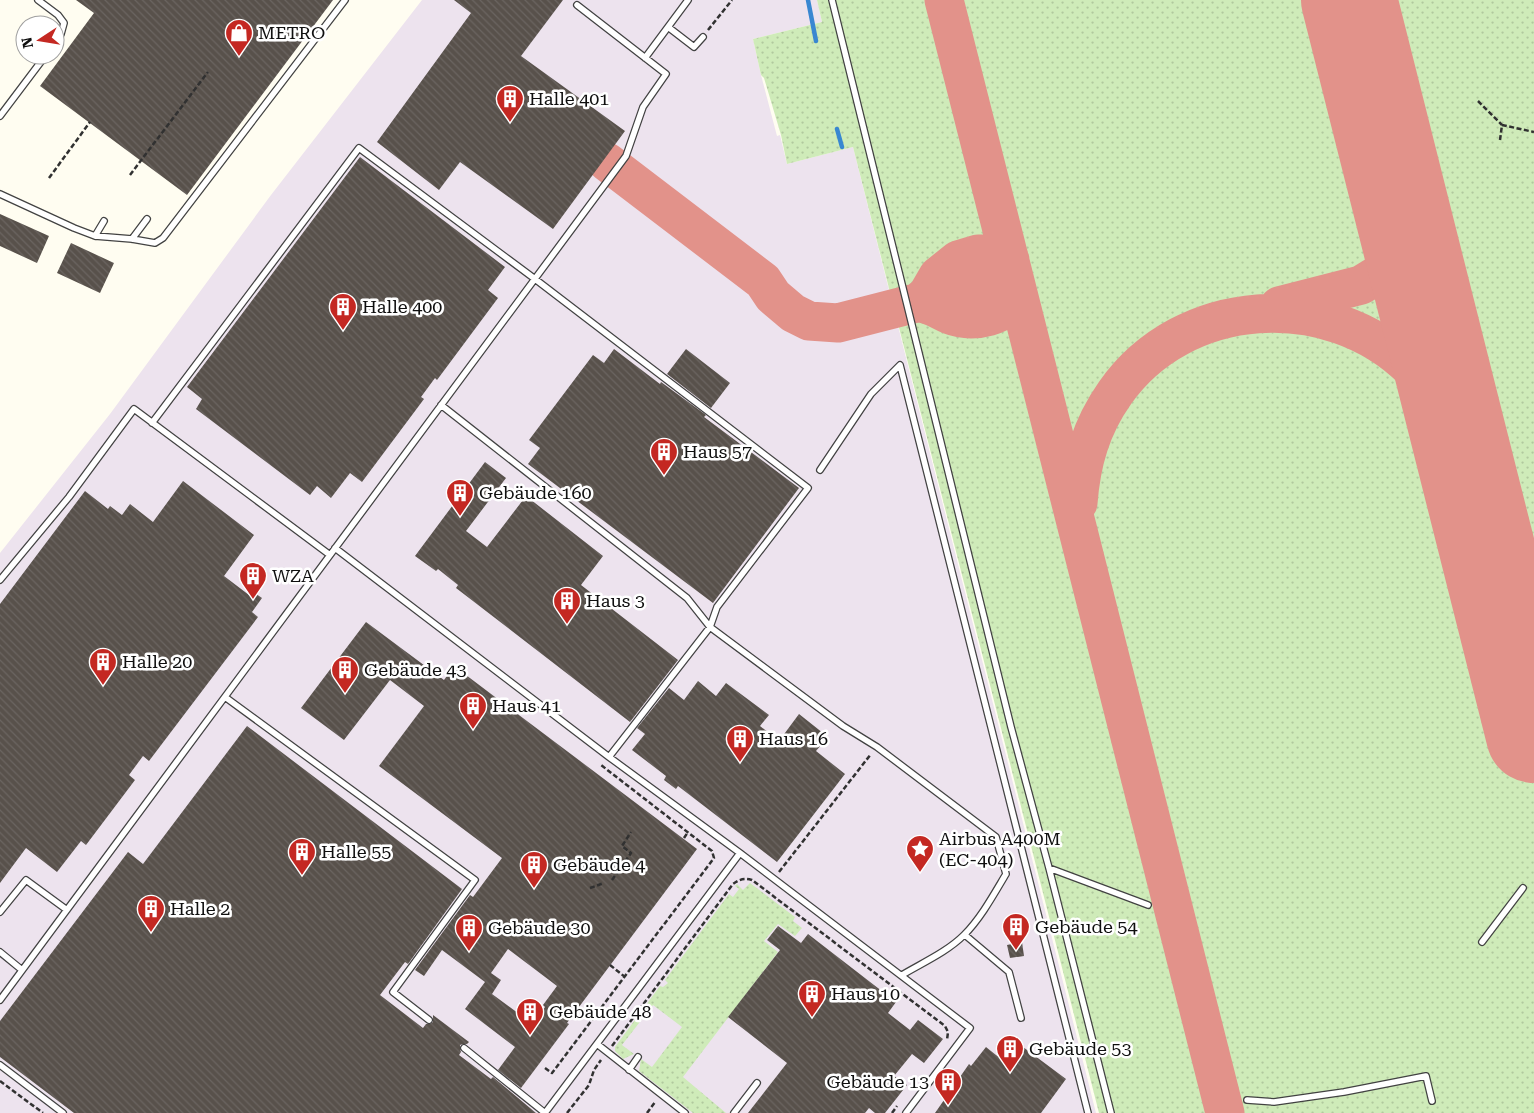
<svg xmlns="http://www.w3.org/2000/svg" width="1534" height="1113" viewBox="0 0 1534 1113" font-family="'Roboto Serif',serif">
<defs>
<pattern id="green-dots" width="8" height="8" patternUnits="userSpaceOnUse" patternTransform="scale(1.25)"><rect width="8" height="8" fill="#cfebb9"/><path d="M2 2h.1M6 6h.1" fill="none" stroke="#b1c89e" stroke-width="1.8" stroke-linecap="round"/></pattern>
<pattern id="building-back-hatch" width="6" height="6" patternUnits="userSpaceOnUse" patternTransform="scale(1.25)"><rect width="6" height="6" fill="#58514b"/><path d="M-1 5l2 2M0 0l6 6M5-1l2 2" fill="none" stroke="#6b6561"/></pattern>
</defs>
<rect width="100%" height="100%" fill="#fffdf1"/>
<path fill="#ede3ee" d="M 422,0 L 817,0 L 822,22 L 753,39 L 761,75 L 777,136 L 780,135 L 787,164 L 853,147 L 1096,1113 L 0,1113 L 0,553 L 110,414 L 271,195 Z"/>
<path fill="url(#green-dots)" d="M 817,0 L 1534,0 L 1534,1113 L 1099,1113 L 853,147 L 787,164 L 781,135 L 764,78 L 761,75 L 753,39 L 822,22 Z
M 750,883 L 795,917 L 793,921 L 802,928 L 795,936 L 778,924 L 764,941 L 778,952 L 683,1077 L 726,1113 L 693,1113 L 639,1071 L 641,1059 L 652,1067 L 682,1027 L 653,1005 L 622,1045 L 634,1054 L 623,1059 L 615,1051 L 615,1047 L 660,986 L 663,987 L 668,983 L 665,980 L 729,894 L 733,897 L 739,889 L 735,886 L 737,884 L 743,890 Z"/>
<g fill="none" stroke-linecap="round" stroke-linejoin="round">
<path stroke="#3987d1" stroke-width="4.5" d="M 808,0 L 816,41
M 837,129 L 842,147"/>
<path stroke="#e2928a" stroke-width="39" d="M 944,0 L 1225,1113
M 607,162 L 763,281 L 773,296 L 793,313 L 809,321 L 838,323 L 990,284 L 1006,268 L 1009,257
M 917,303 C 930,303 938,310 950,315 C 973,324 1008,317 1018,293
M 917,303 L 927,295 L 938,276 L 958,260 L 978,254 L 999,254 L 1010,260
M 1279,306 L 1361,285 L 1379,274 L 1389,265 L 1399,247 L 1401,227 L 1399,201
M 1078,503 C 1081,462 1091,427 1115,393 C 1183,296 1329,287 1412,369 C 1441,397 1454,434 1468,472"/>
<path stroke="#e2928a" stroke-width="96" d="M 1349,0 L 1534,735"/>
</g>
<path fill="url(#building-back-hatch)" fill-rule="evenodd" d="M 76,0 L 333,0 L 187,195 L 40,86 L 94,13 Z
M 454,0 L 563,0 L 521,56 L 625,131 L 553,229 L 460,162 L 439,190 L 377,142 L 471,13 Z
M 360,157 L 505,267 L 488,290 L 498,298 L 437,380 L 435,378 L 421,397 L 424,399 L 362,482 L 350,473 L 331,498 L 317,486 L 310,495 L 196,409 L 202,399 L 187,387 Z
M 0,214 L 49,236 L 37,263 L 0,246 Z
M 71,243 L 114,263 L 100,293 L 57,273 Z
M 614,349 L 660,384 L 661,382 L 706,415 L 704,417 L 799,488 L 713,603 L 528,464 L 540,448 L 529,440 L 593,355 L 604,363 Z
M 686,349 L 730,383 L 711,408 L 667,374 Z
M 485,462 L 506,478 L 466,531 L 487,547 L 526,496 L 603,556 L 581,585 L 678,660 L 630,722 L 456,588 L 458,585 L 438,569 L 436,571 L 415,556 Z
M 183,481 L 254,535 L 224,576 L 249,595 L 252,591 L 262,598 L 252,612 L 258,617 L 149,761 L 143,756 L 129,775 L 135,780 L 86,845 L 81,841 L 57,872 L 26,848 L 0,883 L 0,604 L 85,491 L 108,509 L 110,506 L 122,515 L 130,504 L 153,522 Z
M 366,622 L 444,680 L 454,666 L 697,849 L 567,1023 L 569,1024 L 521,1088 L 498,1070 L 515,1047 L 465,1009 L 485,982 L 442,950 L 424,976 L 415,970 L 470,895 L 473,897 L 502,858 L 379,766 L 424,706 L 390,680 L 344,740 L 301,708 ZM 508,949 L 557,986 L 543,1005 L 545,1007 L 533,1024 L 492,994 L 501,980 L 491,973 Z
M 698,681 L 716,696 L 726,683 L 769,715 L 760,726 L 779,741 L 799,714 L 828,737 L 816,751 L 845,774 L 777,862 L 678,786 L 676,789 L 664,780 L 666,776 L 632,750 L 645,734 L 637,728 L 669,688 L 684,700 Z
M 247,726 L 462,889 L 408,964 L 405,962 L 380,995 L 423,1028 L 426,1024 L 430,1024 L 433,1022 L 433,1015 L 469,1042 L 467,1044 L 463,1044 L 460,1045 L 460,1049 L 461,1052 L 459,1055 L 491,1079 L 493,1077 L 536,1113 L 74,1113 L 0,1057 L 0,1021 L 128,852 L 143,864 Z
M 778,926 L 801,943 L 808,934 L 896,1002 L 888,1013 L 910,1030 L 918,1020 L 943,1039 L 924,1063 L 912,1054 L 894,1076 L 907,1085 L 885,1113 L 875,1113 L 869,1108 L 865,1113 L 748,1113 L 787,1063 L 728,1017 L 780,950 L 767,940 Z
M 1022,942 L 1024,956 L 1010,958 L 1007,945 Z
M 1015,1041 L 1066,1079 L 1041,1113 L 935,1113 L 969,1064 L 971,1066 L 986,1047 L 1001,1059 Z"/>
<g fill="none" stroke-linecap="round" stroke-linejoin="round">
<defs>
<path id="service" d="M 38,0 L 58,15 L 64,23 L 61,34 L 55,42
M 832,0 L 1011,727 L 1049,868 L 1111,1113
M 668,27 L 694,47 L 703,37
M 645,58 L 688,0
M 0,116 L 46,55
M 0,194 L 74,228 L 95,236 L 132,239 L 155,243 L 163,238 L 345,0
M 95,236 L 104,221
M 132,239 L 147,219
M 441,405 L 687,598 L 710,627 L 843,726 L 877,747 L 996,837 L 1006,874 C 994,894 981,918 964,935 C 947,952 922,963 902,975
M 152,423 L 359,148 L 535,279 L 808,488 L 717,607 L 710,627 L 609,757
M 820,470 L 871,394 L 900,365 L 1088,1113
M 335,548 L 609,757 L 740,853 L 970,1028 L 906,1113
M 0,580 L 69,497 L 134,409 L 330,555
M 225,697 L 475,880 L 393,992 L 429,1020
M 1049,868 L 1148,905
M 0,912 L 26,880 L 67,910
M 965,935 L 1009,972 L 1021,1018
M 1482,942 L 1523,888
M 0,952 L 22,970
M 0,1000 L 626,156 L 643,107 L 666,74 L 577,5
M 597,1044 L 685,1113
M 464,1048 L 545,1113
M 0,1065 L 63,1113
M 629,1070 L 638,1057
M 1247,1100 L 1274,1102 L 1344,1092 L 1426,1076 L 1432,1101
M 545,1113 L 740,853
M 734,1113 L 757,1083"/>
</defs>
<use href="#service" stroke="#424242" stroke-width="8"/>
<path stroke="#313131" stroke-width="2.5" stroke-dasharray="5 2.5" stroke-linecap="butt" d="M 708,30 L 732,0
M 1478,101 L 1502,125
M 1500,140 L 1502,125 L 1534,132
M 130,175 L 208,72
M 49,178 L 90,122
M 684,838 L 688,832
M 779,872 L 871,754
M 612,880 L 631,853 L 622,846 L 631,832
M 590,888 L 604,883
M 610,965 L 625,977
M 612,1046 L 733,884 C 740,879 744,878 752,880 L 945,1026 L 948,1032 L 947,1040
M 545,1068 L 552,1073 L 714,858 L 712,851 L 601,765
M 0,1081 L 43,1113
M 567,1113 L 589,1085 L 594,1070 L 601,1060
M 647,1113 L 655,1102
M 892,1113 L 897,1106"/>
<use href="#service" stroke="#fff" stroke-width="5.5"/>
</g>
<defs>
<symbol id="shop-pin" viewBox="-11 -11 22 30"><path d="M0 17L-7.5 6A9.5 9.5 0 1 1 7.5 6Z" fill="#c42822" stroke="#fff"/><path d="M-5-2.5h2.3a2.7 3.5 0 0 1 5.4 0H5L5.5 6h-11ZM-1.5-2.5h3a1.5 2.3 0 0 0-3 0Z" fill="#fff"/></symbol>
<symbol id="building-pin" viewBox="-11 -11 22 30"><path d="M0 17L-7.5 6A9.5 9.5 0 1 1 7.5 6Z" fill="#c42822" stroke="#fff"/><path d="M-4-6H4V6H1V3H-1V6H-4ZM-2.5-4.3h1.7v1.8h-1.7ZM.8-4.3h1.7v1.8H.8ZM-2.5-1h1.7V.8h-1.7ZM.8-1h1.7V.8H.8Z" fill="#fff"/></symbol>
<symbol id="sight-pin" viewBox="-11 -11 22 30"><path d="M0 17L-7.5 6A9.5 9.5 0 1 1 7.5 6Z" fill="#c42822" stroke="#fff"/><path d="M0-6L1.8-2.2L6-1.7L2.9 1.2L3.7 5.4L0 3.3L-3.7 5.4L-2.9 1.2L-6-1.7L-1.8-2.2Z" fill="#fff"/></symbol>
</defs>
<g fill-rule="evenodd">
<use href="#shop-pin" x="223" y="17" width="32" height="43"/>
<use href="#building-pin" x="494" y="83" width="32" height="43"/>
<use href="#building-pin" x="327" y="291" width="32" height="43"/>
<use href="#building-pin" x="648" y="436" width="32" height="43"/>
<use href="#building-pin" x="444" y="477" width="32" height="43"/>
<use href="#building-pin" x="237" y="560" width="32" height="43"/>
<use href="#building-pin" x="551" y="585" width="32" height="43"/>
<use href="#building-pin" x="87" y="646" width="32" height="43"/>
<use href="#building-pin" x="329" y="654" width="32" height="43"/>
<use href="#building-pin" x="457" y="690" width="32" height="43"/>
<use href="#building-pin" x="724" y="723" width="32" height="43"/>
<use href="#sight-pin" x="904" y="833" width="32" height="43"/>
<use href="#building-pin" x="286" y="836" width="32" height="43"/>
<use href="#building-pin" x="518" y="849" width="32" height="43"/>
<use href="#building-pin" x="135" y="893" width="32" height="43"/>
<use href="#building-pin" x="1000" y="911" width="32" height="43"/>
<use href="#building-pin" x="453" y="912" width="32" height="43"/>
<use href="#building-pin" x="796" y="978" width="32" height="43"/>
<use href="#building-pin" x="514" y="996" width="32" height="43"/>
<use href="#building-pin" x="994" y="1033" width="32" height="43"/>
<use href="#building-pin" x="932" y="1066" width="32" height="43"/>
</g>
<g text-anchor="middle" stroke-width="5" stroke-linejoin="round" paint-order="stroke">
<g font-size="18" fill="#0f0f0f" stroke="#fff" text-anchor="start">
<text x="258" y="39">METRO</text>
<text x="529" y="105">Halle 401</text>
<text x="362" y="313">Halle 400</text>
<text x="683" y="458">Haus 57</text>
<text x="479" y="499">Gebäude 160</text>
<text x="272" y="582">WZA</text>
<text x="586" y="607">Haus 3</text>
<text x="122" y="668">Halle 20</text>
<text x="364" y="676">Gebäude 43</text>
<text x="492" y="712">Haus 41</text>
<text x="759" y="745">Haus 16</text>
<text x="939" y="845">Airbus A400M<tspan x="939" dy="21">(EC-404)</tspan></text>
<text x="321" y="858">Halle 55</text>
<text x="553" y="871">Gebäude 4</text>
<text x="170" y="915">Halle 2</text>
<text x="1035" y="933">Gebäude 54</text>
<text x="488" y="934">Gebäude 30</text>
<text x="831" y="1000">Haus 10</text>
<text x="549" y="1018">Gebäude 48</text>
<text x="1029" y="1055">Gebäude 53</text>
<text x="929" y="1088" text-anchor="end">Gebäude 13</text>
</g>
</g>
<g transform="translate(40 40) rotate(258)"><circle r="24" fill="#ffffff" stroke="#9f9f9f"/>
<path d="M0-4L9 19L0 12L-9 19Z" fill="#c42822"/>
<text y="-8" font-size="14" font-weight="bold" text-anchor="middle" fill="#0f0f0f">N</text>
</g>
</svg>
